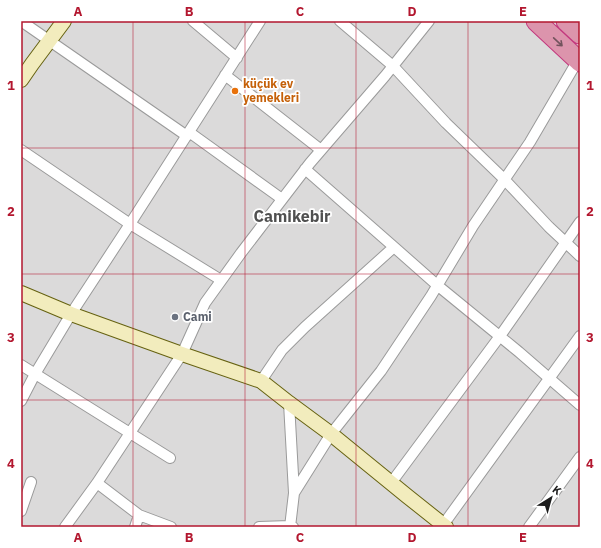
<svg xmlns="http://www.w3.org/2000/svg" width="601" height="548" viewBox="0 0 601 548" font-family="'IBM Plex Sans',sans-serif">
<rect width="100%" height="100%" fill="#ede8e4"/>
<path fill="#dbdada" d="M 21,21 L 580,21 L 580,527 L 21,527 Z"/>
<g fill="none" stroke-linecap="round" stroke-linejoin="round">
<defs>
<path id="street" d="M 21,21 L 187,136
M 193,21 L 237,58
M 340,21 L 393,66 L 446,123 L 504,179 L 549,227 L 580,256
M 225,75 L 321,150
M 189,132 L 282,199
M 21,150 L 130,224 L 221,280
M 305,169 L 394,247
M 21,365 L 170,458
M 261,381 L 282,350 L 305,327 L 394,247 L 437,285 L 519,352 L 580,405
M 21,401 L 35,374 L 71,314 L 130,224 L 260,21
M 289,403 L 294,493
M 97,483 L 139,515 L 171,527
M 391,483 L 500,336 L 580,222
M 21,511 L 31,482
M 443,525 L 580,336
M 65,527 L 97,483 L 182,354 L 205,303 L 241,253 L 310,163 L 385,76 L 429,21
M 135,527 L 139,515
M 259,527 L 290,526 L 293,527
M 290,527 L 294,493 L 331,434 L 381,371 L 431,296 L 473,226 L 530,142 L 578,60
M 529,527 L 580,457"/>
<path id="secondary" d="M 21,80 L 32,64 L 64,21
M 21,293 L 71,314 L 182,354 L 261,381 L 289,403 L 331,434 L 407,496 L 446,527"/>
<path id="highway" d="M 536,21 L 580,62
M 566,21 L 580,34"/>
</defs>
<use href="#street" stroke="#9a9a9a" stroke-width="12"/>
<use href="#secondary" stroke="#666211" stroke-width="16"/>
<use href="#highway" stroke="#c3387e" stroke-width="21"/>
<use href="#street" stroke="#fff" stroke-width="10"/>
<use href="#secondary" stroke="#f2ecbd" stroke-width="14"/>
<use href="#highway" stroke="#dc94ac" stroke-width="19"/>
</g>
<defs><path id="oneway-shaft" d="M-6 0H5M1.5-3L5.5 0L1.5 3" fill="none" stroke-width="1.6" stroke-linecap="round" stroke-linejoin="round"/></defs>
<use stroke="#73535d" href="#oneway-shaft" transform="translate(558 42) rotate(43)"/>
<path fill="none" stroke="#b3172f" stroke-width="1" stroke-opacity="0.55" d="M 133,21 L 133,527M 245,21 L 245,527M 356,21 L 356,527M 468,21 L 468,527M 21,148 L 580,148M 21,274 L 580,274M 21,400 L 580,400"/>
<circle fill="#e8710a" stroke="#fff" stroke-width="1.5" cx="235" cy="91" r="4"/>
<circle fill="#6b7280" stroke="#fff" stroke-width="1.5" cx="175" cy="317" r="4"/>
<g text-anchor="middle" stroke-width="3.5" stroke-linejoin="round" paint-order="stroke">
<g font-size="12" font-weight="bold" fill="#c56008" stroke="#fff" text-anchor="start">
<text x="243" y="88">küçük ev<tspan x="243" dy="14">yemekleri</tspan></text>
</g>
<g font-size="12" font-weight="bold" fill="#5b616d" stroke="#fff" text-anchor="start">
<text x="183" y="321">Cami</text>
</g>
<g font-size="16" font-weight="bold" fill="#505050" stroke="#fff">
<text x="292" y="222">Camikebir</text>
</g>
</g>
<rect width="601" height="548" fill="none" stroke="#ffffff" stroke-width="44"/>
<g transform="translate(551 498) rotate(37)" stroke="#ffffff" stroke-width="3" paint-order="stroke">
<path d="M0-3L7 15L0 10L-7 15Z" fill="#1d1d1d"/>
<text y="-6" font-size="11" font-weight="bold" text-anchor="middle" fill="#1d1d1d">K</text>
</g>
<rect x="22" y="22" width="557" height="504" fill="none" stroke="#b3172f" stroke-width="1.5"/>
<g font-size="13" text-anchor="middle" font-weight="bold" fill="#b3172f">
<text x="78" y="16">A</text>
<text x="189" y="16">B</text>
<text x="300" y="16">C</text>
<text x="412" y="16">D</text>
<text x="523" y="16">E</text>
<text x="11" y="90">1</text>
<text x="590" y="90">1</text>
<text x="11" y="216">2</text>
<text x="590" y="216">2</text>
<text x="11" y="342">3</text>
<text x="590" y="342">3</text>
<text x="11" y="468">4</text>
<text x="590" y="468">4</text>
<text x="78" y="542">A</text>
<text x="189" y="542">B</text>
<text x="300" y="542">C</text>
<text x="412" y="542">D</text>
<text x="523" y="542">E</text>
</g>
</svg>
